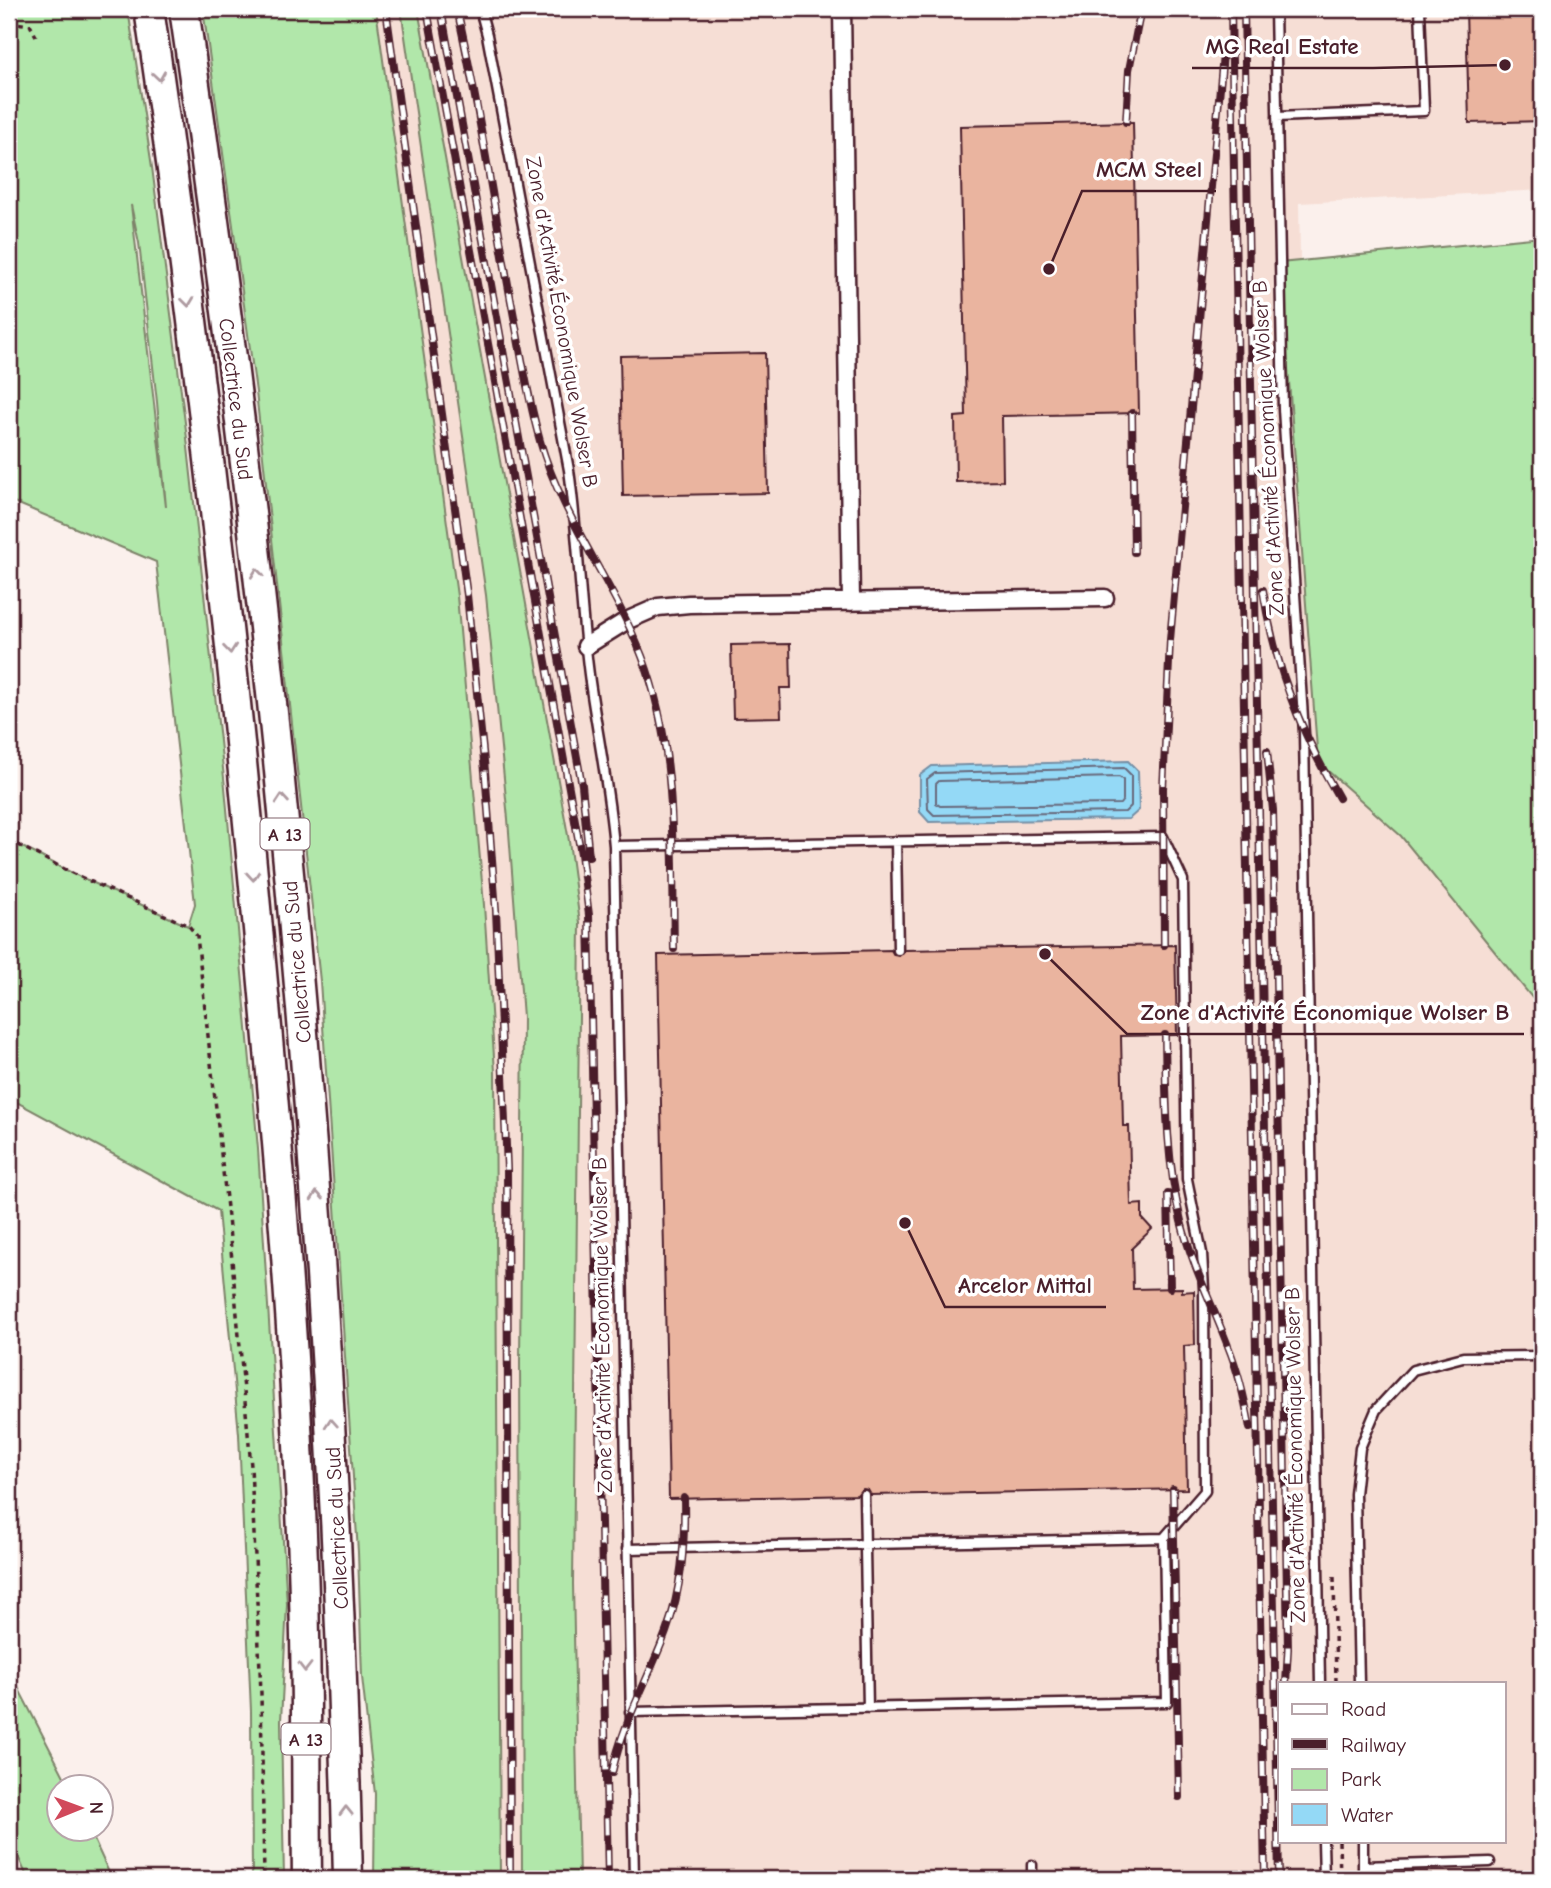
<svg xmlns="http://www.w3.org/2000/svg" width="1551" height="1888" viewBox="0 0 1551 1888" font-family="'Comic Neue',sans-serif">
<rect width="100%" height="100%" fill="#fbf0ec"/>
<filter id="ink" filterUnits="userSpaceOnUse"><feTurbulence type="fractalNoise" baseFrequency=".0143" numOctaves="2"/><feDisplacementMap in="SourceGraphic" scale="14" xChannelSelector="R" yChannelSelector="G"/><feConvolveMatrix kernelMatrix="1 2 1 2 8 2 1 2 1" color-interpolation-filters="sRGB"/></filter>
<g filter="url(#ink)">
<path fill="#f6ded5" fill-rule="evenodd" d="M 376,9 L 401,9 L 486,595 L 508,819 L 523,1017 L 520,1362 L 522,1879 L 500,1879 L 495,1362 L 484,905 L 457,596 Z
M 418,9 L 1542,9 L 1542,190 L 1299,203 L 1305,500 L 1401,836 L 1438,882 L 1542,984 L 1542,1879 L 579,1879 L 573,1584 L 580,923 L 569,841 ZM 1280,1683 L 1504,1683 L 1504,1841 L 1280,1841 Z"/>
<path fill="#b1e7aa" stroke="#7e836a" stroke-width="2" fill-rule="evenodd" d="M 9,9 L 128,9 L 152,167 L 187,438 L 225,787 L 258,1149 L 287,1604 L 281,1721 L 284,1879 L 252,1879 L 251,1711 L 239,1434 L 218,1211 L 9,1098 L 9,840 L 74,874 L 188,926 L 195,904 L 156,562 L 9,500 ZM 131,205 L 139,243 L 157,402 L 166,507 Z
M 203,9 L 376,9 L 457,596 L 484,905 L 495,1072 L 500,1879 L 374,1879 L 375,1794 L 362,1677 L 358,1552 L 320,981 L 256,392 Z
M 401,9 L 418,9 L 569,841 L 580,923 L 573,1584 L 579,1879 L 522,1879 L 520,1362 L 523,1017 L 508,819 L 486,595 Z
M 1542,237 L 1542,1010 L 1401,836 L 1318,762 L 1280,263 Z
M 9,1670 L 69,1786 L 60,1786 L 60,1828 L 89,1829 L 112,1879 L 28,1879 L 9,1836 Z"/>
<path fill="#94d9f6" stroke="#768fa5" stroke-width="2" d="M 1128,761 L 1138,771 L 1139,810 L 1129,819 L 929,822 L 920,812 L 920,775 L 932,766 Z"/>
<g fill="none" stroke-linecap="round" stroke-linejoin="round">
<path stroke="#68697c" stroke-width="2" d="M 1124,768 L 1131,775 L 1131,806 L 1125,812 L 934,815 L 928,809 L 927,779 L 935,773 Z
M 1119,777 L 1123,780 L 1123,800 L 1120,804 L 940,806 L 936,803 L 936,784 L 939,781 Z"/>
</g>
<path fill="#eab49f" stroke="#4a1f2b" stroke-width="2" d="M 1466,9 L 1542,9 L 1542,121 L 1469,123 Z
M 1133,122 L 1139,413 L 1002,416 L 1003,481 L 956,482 L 955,417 L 966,416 L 960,126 Z
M 765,353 L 768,493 L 623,496 L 620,356 Z
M 790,644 L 791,688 L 780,688 L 781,717 L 733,718 L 731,645 Z
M 1175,945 L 1177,1035 L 1121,1036 L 1123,1126 L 1129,1126 L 1131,1205 L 1142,1204 L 1142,1218 L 1152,1229 L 1132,1248 L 1133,1289 L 1182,1288 L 1182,1292 L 1194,1291 L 1195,1345 L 1184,1346 L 1187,1489 L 871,1495 L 868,1490 L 863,1489 L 857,1495 L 669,1499 L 658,955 L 891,950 L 894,955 L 899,956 L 905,950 Z"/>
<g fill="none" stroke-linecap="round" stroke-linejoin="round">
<defs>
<path id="service" d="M 480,9 L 487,35 L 569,470 C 579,540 580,611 590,682 C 598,737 609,790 614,846 L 634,1879
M 1275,9 L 1283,409 L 1304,733 L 1320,1683
M 1277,117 L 1424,111 L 1420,9
M 896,841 L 898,950
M 614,846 L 1163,837 L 1183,880 L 1187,1179 L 1202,1253 L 1204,1289 L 1205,1491 L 1164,1538
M 864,1495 L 868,1708
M 627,1549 L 1164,1538 L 1167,1702 L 630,1712
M 1359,1683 L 1355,1494 L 1360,1448 L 1376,1410 L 1413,1370 L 1463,1357 L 1542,1356
M 1323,1841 L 1324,1879
M 1363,1841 L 1363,1879
M 1032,1865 L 1032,1879
M 1363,1866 L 1490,1862"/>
<path id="minor" d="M 842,9 L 851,602
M 586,646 L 626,621 L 658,607 L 689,604 L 1105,598"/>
<path id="motorway" d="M 149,9 C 194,310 229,614 257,918 C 278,1144 298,1370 304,1596 C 307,1690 306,1785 307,1879
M 184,9 C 276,628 334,1253 348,1879"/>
</defs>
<use href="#service" stroke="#4a1f2b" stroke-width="13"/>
<use href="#minor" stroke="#4a1f2b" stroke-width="21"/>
<use href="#motorway" stroke="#4a1f2b" stroke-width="33"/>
<path stroke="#4a1f2b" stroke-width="3.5" stroke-dasharray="5 5" stroke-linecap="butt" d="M 9,22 L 30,25 L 36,36
M 530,178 L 560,335
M 9,840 L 74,874 L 189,926 L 197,936 L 228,1217 L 251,1466 L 261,1693 L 264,1879
M 1334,1577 L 1336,1683
M 1339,1841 L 1340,1879"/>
<use href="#service" stroke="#fff" stroke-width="8"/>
<use href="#minor" stroke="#fff" stroke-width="16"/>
<use href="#motorway" stroke="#fff" stroke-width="28"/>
<defs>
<path id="rail" d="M 386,9 L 467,595 L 485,771 L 496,910 L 507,1169 L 510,1879
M 427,9 L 581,854 L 589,915 L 608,1879
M 441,9 L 582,785 L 589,857
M 457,9 C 479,105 493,203 511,301 C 520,347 527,395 540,441 C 562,518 613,582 642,656 C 678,750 672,850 674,949
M 1231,9 L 1259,1514
M 1244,9 L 1279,1879
M 1126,122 L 1129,70 L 1141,9
M 1132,413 L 1134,552
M 1263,590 C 1275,667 1300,731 1339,798
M 1267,751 L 1273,810 L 1288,1649 L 1286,1683
M 1164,945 L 1163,789 L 1170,640 L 1223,54
M 1165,1035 C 1166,1097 1166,1161 1181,1221 C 1192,1265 1212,1304 1228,1346 C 1239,1373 1245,1400 1250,1428
M 1168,1194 L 1170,1288
M 1173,1489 L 1179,1797
M 1258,1505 L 1265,1879
M 612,1773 C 623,1722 648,1680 666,1632 C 682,1589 685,1544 684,1498"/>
</defs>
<use href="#rail" stroke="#4a1f2b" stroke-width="8"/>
<use href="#rail" stroke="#fff" stroke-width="5" stroke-dasharray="16" stroke-linecap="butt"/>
</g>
<defs><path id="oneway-chevron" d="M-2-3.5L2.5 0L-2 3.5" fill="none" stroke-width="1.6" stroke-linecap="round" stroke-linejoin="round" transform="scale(1.75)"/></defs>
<g stroke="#ae9aa0">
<use href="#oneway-chevron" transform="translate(159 76) rotate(82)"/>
<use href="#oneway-chevron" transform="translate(188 302) rotate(83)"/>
<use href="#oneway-chevron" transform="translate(257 573) rotate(-97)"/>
<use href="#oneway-chevron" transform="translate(230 649) rotate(84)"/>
<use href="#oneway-chevron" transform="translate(282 799) rotate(-95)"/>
<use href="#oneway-chevron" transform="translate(253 876) rotate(85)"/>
<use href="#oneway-chevron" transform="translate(317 1196) rotate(-94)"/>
<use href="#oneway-chevron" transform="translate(331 1423) rotate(-94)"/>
<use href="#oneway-chevron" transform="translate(305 1667) rotate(90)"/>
<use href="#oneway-chevron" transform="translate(346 1811) rotate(-91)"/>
</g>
</g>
<g text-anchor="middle" stroke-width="7" stroke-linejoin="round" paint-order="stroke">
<g fill="#fff" stroke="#80626b" stroke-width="2">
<rect x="260.5" y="818.5" width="49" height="31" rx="5"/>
<rect x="281.5" y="1723.5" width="49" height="31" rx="5"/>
</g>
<g font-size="19" font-weight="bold" fill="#4a1f2b">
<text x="285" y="841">A 13</text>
<text x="306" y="1746">A 13</text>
</g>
<g font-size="21" fill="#4a1f2b" stroke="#fff">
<text transform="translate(562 322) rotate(80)" y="7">Zone d'Activité Économique Wolser B</text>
<text transform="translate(236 399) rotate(83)" y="7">Collectrice du Sud</text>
<text transform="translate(1268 448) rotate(-93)" y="7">Zone d'Activité Économique Wolser B</text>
<text transform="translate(297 962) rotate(-95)" y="7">Collectrice du Sud</text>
<text transform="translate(602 1325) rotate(-91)" y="7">Zone d'Activité Économique Wolser B</text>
<text transform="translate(1295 1455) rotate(-91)" y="7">Zone d'Activité Économique Wolser B</text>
<text transform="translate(337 1528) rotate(-93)" y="7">Collectrice du Sud</text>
</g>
</g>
<path fill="none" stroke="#4a1f2b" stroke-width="2.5" d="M1505 65L1373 68H1192M1049 269L1082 191H1216M1045 954L1127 1034H1524M905 1223L945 1307H1106"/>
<g fill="#4a1f2b" stroke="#fff" stroke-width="2.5">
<circle cx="1505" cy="65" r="7"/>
<circle cx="1049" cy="269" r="7"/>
<circle cx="1045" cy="954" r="7"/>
<circle cx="905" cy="1223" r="7"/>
</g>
<g font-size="23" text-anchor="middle" font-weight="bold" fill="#4a1f2b" stroke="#fff" stroke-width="7" stroke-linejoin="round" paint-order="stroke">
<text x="1282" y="54">MG Real Estate</text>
<text x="1149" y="177">MCM Steel</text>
<text x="1325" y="1020">Zone d'Activité Économique Wolser B</text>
<text x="1025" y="1293">Arcelor Mittal</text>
</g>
<rect width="1551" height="1888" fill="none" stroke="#fff" stroke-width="35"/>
<rect x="18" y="18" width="1516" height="1853" fill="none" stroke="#4a1f2b" stroke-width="2.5" filter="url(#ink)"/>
<rect x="1278" y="1682" width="228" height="161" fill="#ffffff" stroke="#b7a5aa" stroke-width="2"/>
<rect x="1292" y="1704" width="35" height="10" fill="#ffffff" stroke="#b7a5aa" stroke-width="2"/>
<text x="1341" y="1716" font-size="21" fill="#4a1f2b">Road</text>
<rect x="1292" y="1739" width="35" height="10" fill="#4a1f2b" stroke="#b7a5aa" stroke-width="2"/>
<text x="1341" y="1752" font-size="21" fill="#4a1f2b">Railway</text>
<rect x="1292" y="1769" width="35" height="21" fill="#b1e7aa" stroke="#b7a5aa" stroke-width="2"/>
<text x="1341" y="1786" font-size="21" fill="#4a1f2b">Park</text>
<rect x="1292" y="1804" width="35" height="21" fill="#94d9f6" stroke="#b7a5aa" stroke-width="2"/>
<text x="1341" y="1822" font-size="21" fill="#4a1f2b">Water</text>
<g transform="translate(80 1808) rotate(89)"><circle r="33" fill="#ffffff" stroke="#b7a5aa" stroke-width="2"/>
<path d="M0-5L12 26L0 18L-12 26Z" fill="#d1495b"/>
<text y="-10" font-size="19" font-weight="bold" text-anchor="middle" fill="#4a1f2b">N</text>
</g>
</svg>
